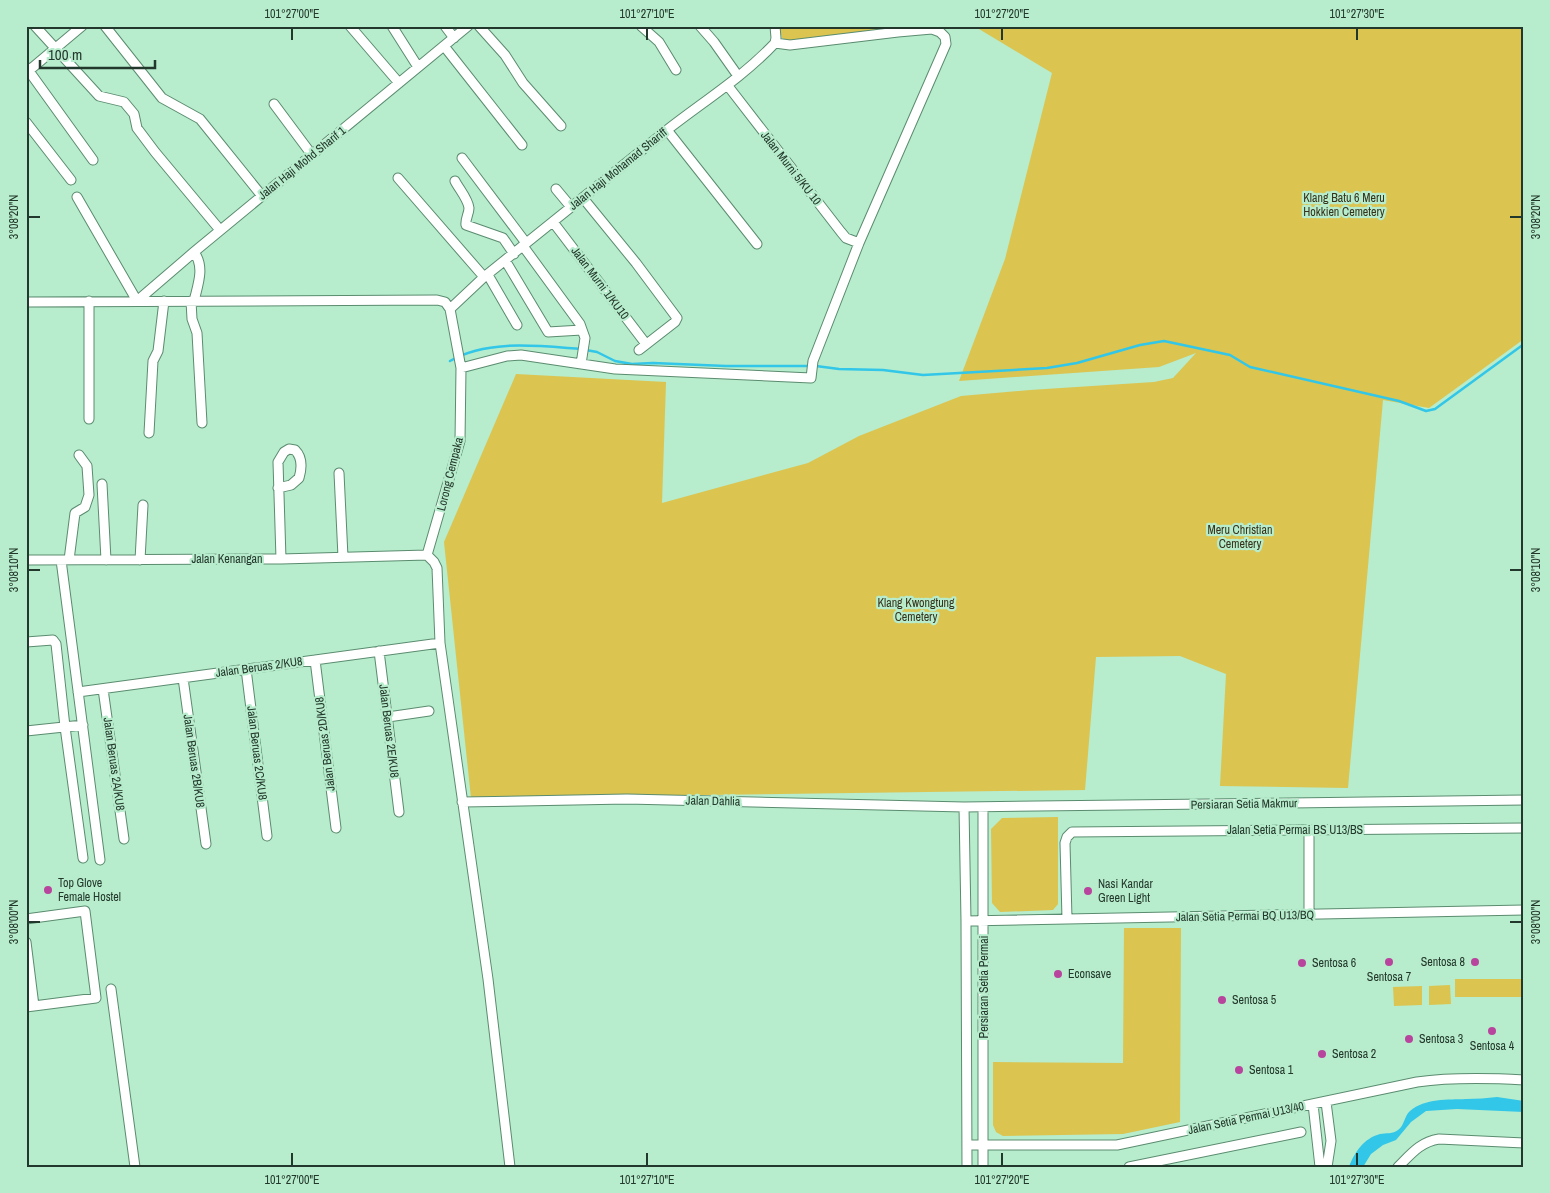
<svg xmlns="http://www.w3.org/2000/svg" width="1550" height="1193" viewBox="0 0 1550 1193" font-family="'Archivo Narrow',sans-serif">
<rect width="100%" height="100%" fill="#b7eccc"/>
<path fill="#dbc450" d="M 779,26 L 917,26 L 790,41 L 782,38 Z
M 974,26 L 1524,26 L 1524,339 L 1429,408 L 1383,400 L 1348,788 L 1220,786 L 1226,674 L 1180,656 L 1096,657 L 1085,790 L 471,798 L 444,542 L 516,374 L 666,382 L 662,503 L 808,463 L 859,436 L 961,396 L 1030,390 L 1154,382 L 1173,378 L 1196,353 L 1159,367 L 959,381 L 1005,259 L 1052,73 Z
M 1058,817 L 1058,904 L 1053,910 L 1000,912 L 992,903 L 991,829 L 1002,818 Z
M 1124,928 L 1181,928 L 1180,1122 L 1123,1134 L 1003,1136 L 996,1132 L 993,1125 L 993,1062 L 1123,1063 Z
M 1455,979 L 1521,979 L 1521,997 L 1455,997 Z
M 1450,985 L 1451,1004 L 1429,1005 L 1429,986 Z
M 1422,986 L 1422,1005 L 1394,1006 L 1393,987 Z"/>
<path fill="#32c6e8" d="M 1497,1097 L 1524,1101 L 1524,1112 L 1457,1109 L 1426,1111 L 1411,1122 L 1396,1140 L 1383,1145 L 1371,1154 L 1363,1167 L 1349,1167 C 1354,1153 1364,1138 1380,1134 C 1386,1133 1393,1134 1398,1130 C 1405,1125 1404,1116 1410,1111 C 1425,1098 1448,1100 1466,1099 C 1477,1099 1487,1098 1497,1097 Z"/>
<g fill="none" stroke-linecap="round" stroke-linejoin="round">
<path stroke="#32c6e8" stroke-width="2.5" d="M 586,350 L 597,352 L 615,361 L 632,364 L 653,363 L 726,366 L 816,366 L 839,369 L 883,370 L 923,375 L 1047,368 L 1077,363 L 1140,345 L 1164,341 L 1230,355 L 1250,367 L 1399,401 L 1426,411 L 1435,409 L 1524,344
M 450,361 C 488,339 539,346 581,349"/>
<defs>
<path id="minor" d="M 35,26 L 99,96 L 124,102 L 134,114 L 137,128 L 155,152 L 220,230
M 105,26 L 162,98 L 200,119 L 262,196
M 350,26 L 399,83
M 392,26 L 418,67
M 445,26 L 454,38
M 479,26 L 505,55 L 523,83 L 561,126
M 641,26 L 659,42 L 676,70
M 700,26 L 714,42 L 738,76
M 444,46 L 522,145
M 26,67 L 93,160
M 26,73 L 82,26
M 728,86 L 841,232 L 846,238 L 859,243
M 274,104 L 312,155
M 26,122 L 71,180
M 667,130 L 757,244
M 462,158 L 526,243
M 398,178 L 484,277
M 455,181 C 459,189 468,199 469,208 C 469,214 465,219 466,225 L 503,238 L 514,254
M 556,189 L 571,207
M 77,197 L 137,301 L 194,252 L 468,26
M 583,198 L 636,263 L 677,318 L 675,322 L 639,350
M 553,222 L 646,344
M 523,246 L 580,324 L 585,338 L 581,364
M 194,252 C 205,267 198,284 194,301
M 505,260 L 548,332 L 582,330
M 488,275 L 517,325
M 191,301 L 192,319 L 197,333 L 202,423
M 26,302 L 437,300 L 445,302 L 450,309 L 461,368 L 460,441 L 427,555
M 450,309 L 484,277 L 667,130 C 704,101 743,77 775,43 L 776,38 L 775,26
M 461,368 L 507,356 L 521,355 L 615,369 L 811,378 L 813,361 L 859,243 L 946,44 L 945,37 L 940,32 L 932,29 L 898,32 L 790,45 L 775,43
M 89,419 L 89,301
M 149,433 L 153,361 L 158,351 L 164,301
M 339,473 L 343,557
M 102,484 L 106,560
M 278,488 L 291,485 L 299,478 C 302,468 302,457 295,450 L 289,449 L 284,452 L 278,462 L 281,559
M 427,555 L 434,562 L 437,568 L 440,643 L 488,979 L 510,1167
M 26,560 L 281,559 L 427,555
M 61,560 L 100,860
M 69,560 L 75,513 L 85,507 L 89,495 L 87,466 L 79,455
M 140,560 L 143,505
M 26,642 L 53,640 L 56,644 L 65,727 L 83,858
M 379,651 L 399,812
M 315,660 L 336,828
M 246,669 L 267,836
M 183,678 L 206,844
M 103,689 L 124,839
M 78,692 L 440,643
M 388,717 L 429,711
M 26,731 L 83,725
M 462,802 L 627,799 L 964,807 L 1524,800
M 964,807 L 966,921 L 967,1167
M 1309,830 L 1309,915
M 26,919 L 85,911 L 96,998 L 26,1007
M 1067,919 L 1065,843 L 1067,837 L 1072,832 L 1524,828
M 966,921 L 1524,910
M 26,942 L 34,1006
M 111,989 L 135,1167
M 1326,1102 L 1331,1141 L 1327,1167
M 1313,1104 L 1320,1167
M 967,1145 L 1117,1145 L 1417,1082 C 1453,1077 1488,1078 1524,1080
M 983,1167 L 983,807
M 1129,1167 L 1301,1132
M 1398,1167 C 1411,1154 1420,1142 1439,1139 L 1524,1143"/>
</defs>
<use href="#minor" stroke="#5a8c6f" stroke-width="11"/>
<use href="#minor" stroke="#fff" stroke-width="9"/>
</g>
<path fill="none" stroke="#23382c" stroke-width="2" d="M 292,28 L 292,40M 647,28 L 647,40M 1002,28 L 1002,40M 1357,28 L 1357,40M 28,217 L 40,217M 1510,217 L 1522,217M 28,570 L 40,570M 1510,570 L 1522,570M 28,922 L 40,922M 1510,922 L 1522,922M 292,1153 L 292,1166M 647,1153 L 647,1166M 1002,1153 L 1002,1166M 1357,1153 L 1357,1166"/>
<g fill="#b8449d" stroke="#b7eccc" stroke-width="2">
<circle cx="48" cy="890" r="5"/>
<circle cx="1088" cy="891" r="5"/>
<circle cx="1389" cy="962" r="5"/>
<circle cx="1475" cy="962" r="5"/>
<circle cx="1302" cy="963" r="5"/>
<circle cx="1058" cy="974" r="5"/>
<circle cx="1222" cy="1000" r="5"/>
<circle cx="1492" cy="1031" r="5"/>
<circle cx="1409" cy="1039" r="5"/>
<circle cx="1322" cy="1054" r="5"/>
<circle cx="1239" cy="1070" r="5"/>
</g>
<g text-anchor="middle" stroke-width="4.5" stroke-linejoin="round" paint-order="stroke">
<g font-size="12" fill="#23382c" stroke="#b7eccc">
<text transform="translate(302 163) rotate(-39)" y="4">Jalan Haji Mohd Sharif 1</text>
<text transform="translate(791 168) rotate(52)" y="4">Jalan Murni 5/KU 10</text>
<text transform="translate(618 169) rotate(-39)" y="4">Jalan Haji Mohamad Shariff</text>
<text transform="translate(600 283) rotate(53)" y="4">Jalan Murni 1/KU10</text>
<text transform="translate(450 474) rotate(-76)" y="4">Lorong Cempaka</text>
<text x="227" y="563">Jalan Kenangan</text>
<text transform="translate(259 667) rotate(-8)" y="4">Jalan Beruas 2/KU8</text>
<text transform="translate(389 731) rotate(83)" y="4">Jalan Beruas 2E/KU8</text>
<text transform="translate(325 744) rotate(-97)" y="4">Jalan Beruas 2D/KU8</text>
<text transform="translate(257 753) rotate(83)" y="4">Jalan Beruas 2C/KU8</text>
<text transform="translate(194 761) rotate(82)" y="4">Jalan Beruas 2B/KU8</text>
<text transform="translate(114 764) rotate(82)" y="4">Jalan Beruas 2A/KU8</text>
<text transform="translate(713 801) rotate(1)" y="4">Jalan Dahlia</text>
<text transform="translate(1244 804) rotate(-1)" y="4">Persiaran Setia Makmur</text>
<text x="1295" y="834">Jalan Setia Permai BS U13/BS</text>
<text transform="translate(1245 916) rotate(-1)" y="4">Jalan Setia Permai BQ U13/BQ</text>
<text transform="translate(984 987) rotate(-90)" y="4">Persiaran Setia Permai</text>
<text transform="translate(1246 1118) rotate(-12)" y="4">Jalan Setia Permai U13/40</text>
</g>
<g font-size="12" fill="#36311a" stroke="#b7eccc">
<text x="1344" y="202">Klang Batu 6 Meru<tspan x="1344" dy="14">Hokkien Cemetery</tspan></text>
<text x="1240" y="534">Meru Christian<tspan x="1240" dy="14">Cemetery</tspan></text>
<text x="916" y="607">Klang Kwongtung<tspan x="916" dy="14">Cemetery</tspan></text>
</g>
<g font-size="12" fill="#23382c" stroke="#b7eccc" text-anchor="start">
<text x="58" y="887">Top Glove<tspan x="58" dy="14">Female Hostel</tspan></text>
<text x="1098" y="888">Nasi Kandar<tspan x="1098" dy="14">Green Light</tspan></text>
<text x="1465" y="966" text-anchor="end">Sentosa 8</text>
<text x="1312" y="967">Sentosa 6</text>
<text x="1068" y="978">Econsave</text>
<text x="1389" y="981" text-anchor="middle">Sentosa 7</text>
<text x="1232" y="1004">Sentosa 5</text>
<text x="1419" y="1043">Sentosa 3</text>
<text x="1492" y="1050" text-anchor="middle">Sentosa 4</text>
<text x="1332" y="1058">Sentosa 2</text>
<text x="1249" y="1074">Sentosa 1</text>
</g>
</g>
<rect width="1550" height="1193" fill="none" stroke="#b7eccc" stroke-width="55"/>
<path d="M40 60v8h115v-8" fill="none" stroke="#23382c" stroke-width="2.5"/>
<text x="48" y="60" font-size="15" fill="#23382c" stroke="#b7eccc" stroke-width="4" paint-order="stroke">100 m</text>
<rect x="28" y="28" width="1494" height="1138" fill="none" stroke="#23382c" stroke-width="2"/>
<g font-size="12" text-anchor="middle" fill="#23382c">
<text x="292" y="18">101°27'00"E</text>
<text x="647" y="18">101°27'10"E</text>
<text x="1002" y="18">101°27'20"E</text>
<text x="1357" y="18">101°27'30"E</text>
<text transform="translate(14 217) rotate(-90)" y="4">3°08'20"N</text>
<text transform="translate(1536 217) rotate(-90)" y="4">3°08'20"N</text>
<text transform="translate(14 570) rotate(-90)" y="4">3°08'10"N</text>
<text transform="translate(1536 570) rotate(-90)" y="4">3°08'10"N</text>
<text transform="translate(14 922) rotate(-90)" y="4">3°08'00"N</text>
<text transform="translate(1536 922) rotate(-90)" y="4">3°08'00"N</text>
<text x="292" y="1184">101°27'00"E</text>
<text x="647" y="1184">101°27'10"E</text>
<text x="1002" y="1184">101°27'20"E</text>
<text x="1357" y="1184">101°27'30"E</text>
</g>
</svg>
